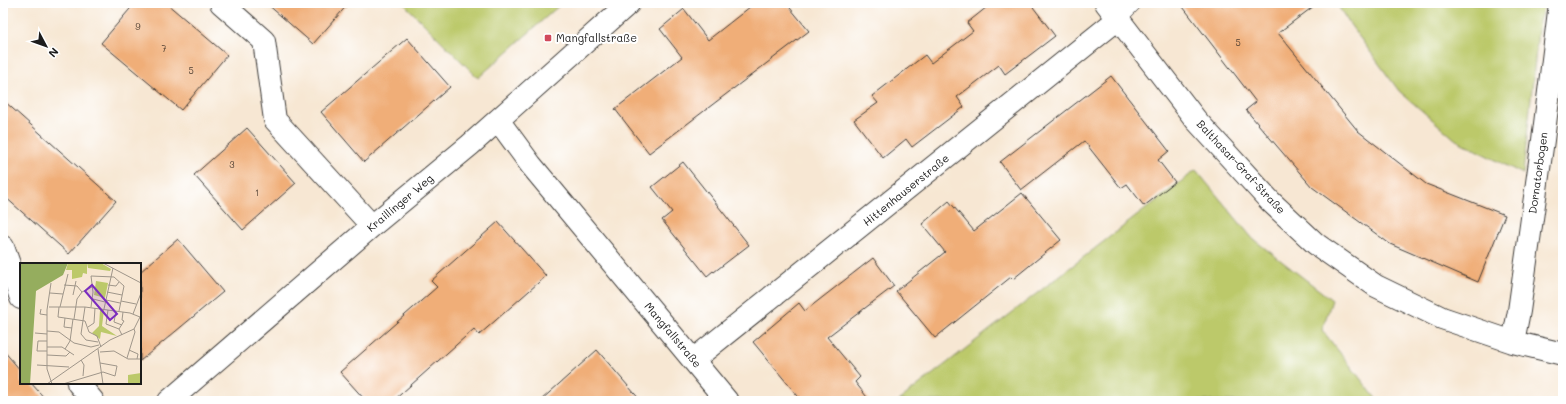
<svg xmlns="http://www.w3.org/2000/svg" width="1566" height="404" viewBox="0 0 1566 404" font-family="Mali,sans-serif">
<rect width="100%" height="100%" fill="#fff"/>
<filter id="ink" filterUnits="userSpaceOnUse"><feTurbulence type="fractalNoise" baseFrequency=".025" numOctaves="2"/><feDisplacementMap in="SourceGraphic" scale="8" xChannelSelector="R" yChannelSelector="G"/><feConvolveMatrix kernelMatrix="1 2 1 2 8 2 1 2 1" color-interpolation-filters="sRGB"/></filter>
<filter id="wash" filterUnits="userSpaceOnUse"><feTurbulence type="fractalNoise" baseFrequency=".012" numOctaves="4" result="noise"/><feDisplacementMap in="SourceGraphic" scale="16" xChannelSelector="R" yChannelSelector="G"/><feGaussianBlur stdDeviation="0.9" result="paint"/><feColorMatrix in="noise" values="0 0 0 0 0 0 0 0 0 0 0 0 0 0 0 0 0 1.4 0 .05"/><feComposite in="paint" operator="in"/></filter>
<g filter="url(#wash)">
<rect width="100%" height="100%" fill="#f7e7d3"/>
<path fill="#bcc96a" stroke="#6c7243" d="M 403,3 L 562,3 L 478,78 Z
M 1336,3 L 1545,3 L 1539,22 L 1523,174 L 1456,140 L 1399,91 L 1349,23 Z
M 1196,170 L 1253,239 L 1332,300 L 1322,330 L 1378,401 L 898,401 Z"/>
<g id="blocks">
<path fill="#f0ae78" d="M 135,3 L 166,3 L 227,55 L 181,110 L 101,43 Z
M 266,3 L 349,3 L 313,44 Z
M 755,3 L 786,3 L 809,31 L 649,153 L 615,109 L 682,57 L 660,29 L 684,9 L 708,40 Z
M 992,3 L 1030,3 L 1055,36 L 1005,74 L 999,65 L 957,97 L 964,107 L 912,147 L 906,139 L 883,158 L 854,120 L 878,103 L 872,96 L 925,55 L 931,63 L 973,31 L 967,23 Z
M 1180,3 L 1318,3 L 1278,33 L 1358,131 L 1426,184 L 1505,215 L 1478,282 L 1390,244 L 1312,187 L 1246,110 L 1256,102 Z
M 407,38 L 450,87 L 364,162 L 321,112 Z
M 1111,76 L 1169,151 L 1158,160 L 1175,182 L 1144,206 L 1127,184 L 1121,188 L 1084,141 L 1021,190 L 1000,162 Z
M 3,100 L 116,201 L 69,254 L 3,195 Z
M 247,128 L 296,183 L 243,230 L 194,175 Z
M 683,162 L 749,245 L 714,272 L 713,271 L 707,276 L 662,220 L 672,212 L 652,187 Z
M 1022,193 L 1061,240 L 1013,279 L 1011,277 L 935,338 L 896,291 L 945,252 L 922,224 L 949,201 L 974,231 Z
M 498,222 L 546,276 L 479,335 L 474,329 L 393,401 L 366,401 L 340,372 L 437,287 L 431,281 Z
M 178,239 L 223,292 L 140,361 L 140,272 Z
M 873,258 L 894,286 L 827,337 L 860,377 L 855,382 L 870,401 L 802,401 L 753,342 L 799,303 L 805,311 Z
M 3,350 L 21,371 L 21,383 L 31,383 L 47,401 L 3,401 Z
M 597,350 L 641,401 L 540,401 Z"/>
</g>
</g>
<g filter="url(#ink)">
<use href="#blocks" fill-opacity="0" stroke="#3d3a37" stroke-width="1"/>
<g fill="none" stroke-linecap="round" stroke-linejoin="round">
<defs>
<path id="service" d="M 1118,19 L 1134,3"/>
<path id="minor" d="M 221,3 L 264,41 L 275,120 L 372,226
M 1106,3 L 1196,120 L 1270,201 L 1316,244 L 1376,286 L 1442,318 L 1513,342 L 1563,354
M 498,120 L 531,165 L 727,401
M 3,247 L 21,298
M 1513,342 L 1519,311 L 1543,140 L 1560,3
M 693,360 L 1118,19
M 78,383 L 93,401
M 169,401 L 372,226 L 470,145 L 629,3"/>
</defs>
<use href="#service" stroke="#3d3a37" stroke-width="16"/>
<use href="#minor" stroke="#3d3a37" stroke-width="24"/>
<use href="#service" stroke="#fff" stroke-width="15"/>
<use href="#minor" stroke="#fff" stroke-width="22"/>
</g>
</g>
<rect fill="#d1495b" stroke="#fff" stroke-width="1.5" x="544" y="34" width="8" height="8" rx="2"/>
<g text-anchor="middle" stroke-width="4" stroke-linejoin="round" paint-order="stroke">
<g font-size="9" fill="#514033">
<text x="138" y="30">9</text>
<text x="1238" y="46">5</text>
<text x="164" y="52">7</text>
<text x="191" y="74">5</text>
<text x="232" y="168">3</text>
<text x="257" y="196">1</text>
</g>
<g font-size="11" fill="#1c1c1c" stroke="#fff" text-anchor="start">
<text x="556" y="42">Mangfallstraße</text>
</g>
<g font-size="11" fill="#1c1c1c" stroke="#fff">
<text transform="translate(1241 167) rotate(47)" y="4">Balthasar-Graf-Straße</text>
<text transform="translate(1538 173) rotate(-82)" y="4">Dornatorbogen</text>
<text transform="translate(906 190) rotate(-39)" y="4">Hittenhauserstraße</text>
<text transform="translate(400 203) rotate(-40)" y="4">Kraillinger Weg</text>
<text transform="translate(673 335) rotate(50)" y="4">Mangfallstraße</text>
</g>
</g>
<g transform="translate(20 263)">
<rect width="121" height="121" fill="#f7e7d3"/>
<path d="M 67,0 L 81,0 L 91,6 L 90,8 L 68,5 ZM 76,18 L 88,20 L 85,35 L 74,32 ZM 80,47 L 84,47 L 82,63 L 97,73 L 81,69 L 80,76 L 72,70 L 79,63 ZM 121,110 L 121,121 L 108,121 L 108,112 Z" fill="#bcc96a"/>
<path d="M 0,0 L 48,0 L 43,12 L 16,28 L 10,121 L 0,121 Z" fill="#95ad5e"/>
<path d="M 48,0 L 67,0 L 67,11 L 63,10 L 62,14 L 52,16 L 52,7 L 46,7 Z" fill="#bcc96a"/>
<path fill="none" stroke="#9f968a" stroke-width="1" d="M 83,0 L 121,20M 71,13 L 94,14 L 104,23 L 99,48M 31,20 L 27,47 L 27,106 L 32,121M 44,22 L 57,23 L 62,29M 88,22 L 96,23 L 99,19M 87,29 L 102,32M 30,30 L 43,31M 53,32 L 56,18M 73,36 L 85,39M 86,37 L 100,40M 101,38 L 116,41M 29,44 L 65,44 L 110,50 L 120,54M 39,44 L 38,54 L 65,58 L 69,69 L 77,73 L 81,84M 40,44 L 48,11M 65,44 L 61,71 L 66,77 L 78,79M 71,44 L 73,29 L 71,13M 21,46 L 20,51 L 27,52M 84,46 L 93,5M 88,47 L 86,61 L 99,66M 96,48 L 94,59 L 102,62M 113,51 L 121,30M 45,55 L 44,64 L 52,65M 54,56 L 57,36 L 62,29 L 72,24M 68,64 L 74,60 L 75,45M 27,68 L 39,69 L 54,80 L 71,84 L 79,82M 15,70 L 27,71M 102,72 L 99,66 L 104,58 L 102,57 L 103,49M 27,84 L 42,84 L 54,92M 45,86 L 50,78 L 53,56M 78,86 L 83,121M 109,87 L 118,91 L 117,96M 27,88 L 17,88 L 18,78 L 27,78M 80,89 L 94,88 L 108,96 L 121,96M 27,92 L 46,93 L 50,89M 107,95 L 115,69 L 114,66M 61,97 L 64,102 L 63,113M 17,102 L 49,104M 27,121 L 90,77 L 114,66 L 121,52M 43,121 L 83,109 L 95,113 L 97,103 L 80,100"/>
<path fill="#7b2cbf" fill-opacity="0.15" stroke="#7b2cbf" stroke-width="2" d="M 72,22 L 97,51 L 90,57 L 65,28 Z"/>
<rect width="121" height="121" fill="none" stroke="#1c1c1c" stroke-width="2"/>
</g>
<rect width="1566" height="404" fill="none" stroke="#fff" stroke-width="16"/>
<g transform="translate(46 46) rotate(131)" stroke="#ffffff" stroke-width="3" paint-order="stroke">
<path d="M0-3L7 15L0 10L-7 15Z" fill="#1c1c1c"/>
<text y="-6" font-size="11" font-weight="bold" text-anchor="middle" fill="#1c1c1c">N</text>
</g>
</svg>
